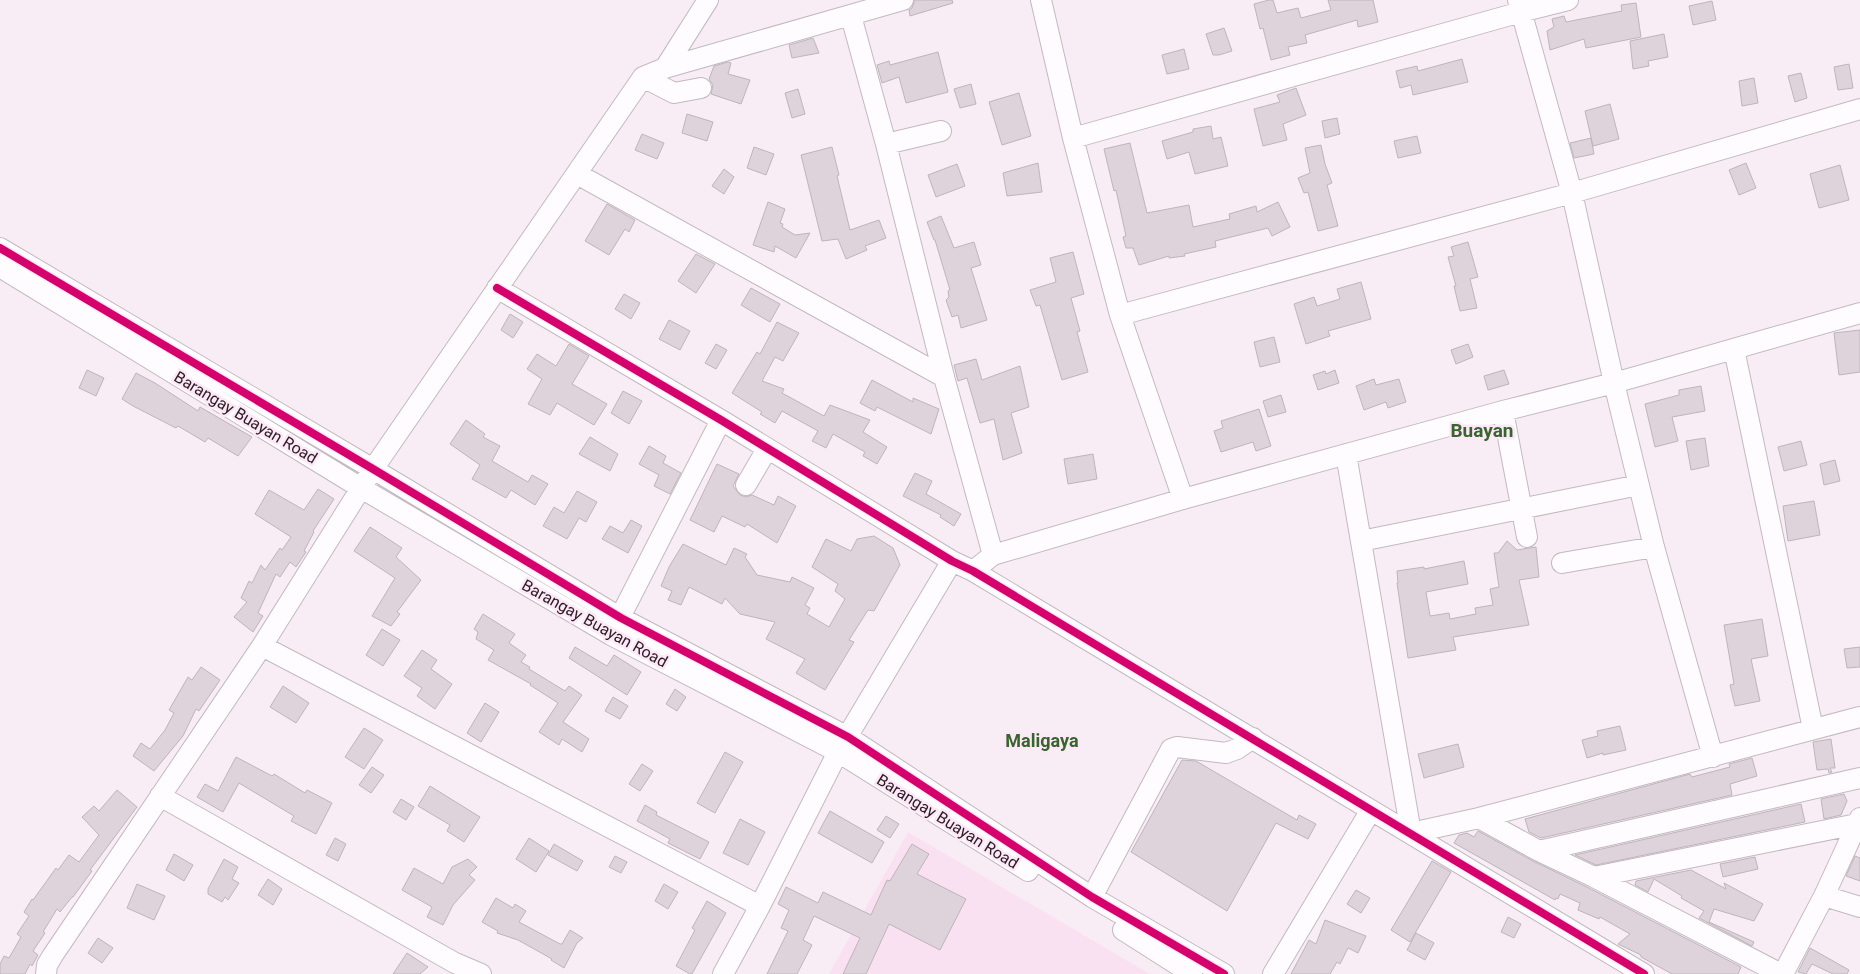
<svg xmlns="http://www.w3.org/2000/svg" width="1860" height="974" viewBox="0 0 1860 974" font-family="Roboto,sans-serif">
<rect width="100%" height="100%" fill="#f9edf5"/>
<path fill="#f9e1f2" d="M 908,832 L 1150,974 L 829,974 Z"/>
<path fill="#ded3da" stroke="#beb4bb" d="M 915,0 L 952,0 L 953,3 L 910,16 L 909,10 L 912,8 Z
M 1269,0 L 1273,0 L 1277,13 L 1298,8 L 1301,18 L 1331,10 L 1328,0 L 1373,0 L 1378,22 L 1358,27 L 1357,20 L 1305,35 L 1307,43 L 1288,47 L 1290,55 L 1271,60 L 1263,28 L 1260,29 L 1254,4 Z
M 1712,1 L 1716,20 L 1693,25 L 1689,6 Z
M 1636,3 L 1641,37 L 1586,48 L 1584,39 L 1550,50 L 1547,31 L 1554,27 L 1552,19 L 1564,16 L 1566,22 L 1622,11 L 1621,5 Z
M 1224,28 L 1232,51 L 1219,55 L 1213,55 L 1206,34 Z
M 1664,34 L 1668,57 L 1648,61 L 1649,66 L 1633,69 L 1630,41 Z
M 813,38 L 819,53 L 792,58 L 789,45 Z
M 1184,49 L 1189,69 L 1167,74 L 1162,55 Z
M 938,52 L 948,92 L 906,103 L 899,77 L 882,83 L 877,65 L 889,61 L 890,65 Z
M 1462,59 L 1468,82 L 1413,95 L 1411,85 L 1400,88 L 1396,71 L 1417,66 L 1418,71 Z
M 728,62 L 731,63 L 728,74 L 750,80 L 741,104 L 711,94 L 713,85 L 709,79 L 714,66 Z
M 1849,64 L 1853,88 L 1838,90 L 1834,67 Z
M 1801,73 L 1807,98 L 1795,102 L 1788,76 Z
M 1754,78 L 1758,103 L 1742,106 L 1739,81 Z
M 971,84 L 976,104 L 960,108 L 954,89 Z
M 1296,88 L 1306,115 L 1283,124 L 1287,140 L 1263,146 L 1254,109 L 1280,102 L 1277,95 Z
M 798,89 L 805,114 L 792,118 L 785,93 Z
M 1019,93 L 1031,136 L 1002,145 L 989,102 Z
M 1610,104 L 1619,139 L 1593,146 L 1585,111 Z
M 687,114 L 713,122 L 707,141 L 682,133 Z
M 1337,118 L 1340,134 L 1325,138 L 1322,121 Z
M 1211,126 L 1213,139 L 1221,137 L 1228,166 L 1195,174 L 1189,152 L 1167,159 L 1162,141 L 1193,132 L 1193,129 Z
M 642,134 L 664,143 L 657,159 L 635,150 Z
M 1417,136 L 1421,153 L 1398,158 L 1394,141 Z
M 1591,138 L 1594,154 L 1574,158 L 1570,143 Z
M 1130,143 L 1147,213 L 1189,205 L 1193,227 L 1230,219 L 1229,214 L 1256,206 L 1257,212 L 1278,202 L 1290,227 L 1272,236 L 1268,228 L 1215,241 L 1216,247 L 1184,254 L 1185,256 L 1169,258 L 1169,256 L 1139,265 L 1133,248 L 1126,248 L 1123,237 L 1126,236 L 1116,190 L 1114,191 L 1104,149 Z
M 1321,145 L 1325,164 L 1332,183 L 1327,185 L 1338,226 L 1318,231 L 1308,192 L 1304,193 L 1298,178 L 1310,173 L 1305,148 Z
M 754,147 L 774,154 L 766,175 L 747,168 Z
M 832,147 L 839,175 L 837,176 L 850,230 L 879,220 L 886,238 L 865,246 L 867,250 L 846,259 L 838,239 L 822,241 L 801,155 Z
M 1038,163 L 1042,192 L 1007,196 L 1003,173 Z
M 1746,163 L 1756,188 L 1739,195 L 1729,170 Z
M 957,164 L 965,186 L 936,197 L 928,175 Z
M 1840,165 L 1849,200 L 1819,208 L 1810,174 Z
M 724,169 L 734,177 L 724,194 L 712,186 Z
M 768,202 L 785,209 L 780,223 L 783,224 L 782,227 L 795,235 L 810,233 L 796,258 L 775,246 L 774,252 L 753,245 Z
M 607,204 L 635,220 L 629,232 L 625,229 L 609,255 L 585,241 Z
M 941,216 L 954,248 L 974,242 L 981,265 L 971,268 L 987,320 L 961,328 L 958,315 L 952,317 L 946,300 L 949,297 L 948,291 L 950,290 L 935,240 L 934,240 L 927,222 Z
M 1468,242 L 1478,277 L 1470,279 L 1477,308 L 1460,311 L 1454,286 L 1456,286 L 1448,257 L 1454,256 L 1451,247 Z
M 1073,252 L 1084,294 L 1071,298 L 1080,331 L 1077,332 L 1088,372 L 1062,380 L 1040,305 L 1036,306 L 1030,290 L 1056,282 L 1050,258 Z
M 696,254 L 715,264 L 696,293 L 678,281 Z
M 1361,282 L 1371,319 L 1328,331 L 1330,336 L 1306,344 L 1294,304 L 1314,297 L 1317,306 L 1340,299 L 1337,289 Z
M 751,288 L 780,304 L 770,322 L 741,305 Z
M 624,294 L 640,303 L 631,319 L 615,309 Z
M 510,314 L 523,322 L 513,338 L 501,330 Z
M 669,320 L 690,331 L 680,350 L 659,339 Z
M 777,322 L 799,333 L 783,361 L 775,357 L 762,381 L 784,389 L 782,393 L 824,416 L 830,405 L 870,420 L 863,432 L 887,447 L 877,464 L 863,456 L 865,452 L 833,434 L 826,448 L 812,441 L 818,431 L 782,411 L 775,423 L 760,414 L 762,412 L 732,393 L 757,352 L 760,354 Z
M 1860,330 L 1860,372 L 1839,375 L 1834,333 Z
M 1274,337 L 1280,362 L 1260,367 L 1254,342 Z
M 569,344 L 589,356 L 572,384 L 607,404 L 594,425 L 557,403 L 550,415 L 528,404 L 542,379 L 527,369 L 537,354 L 556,366 Z
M 716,344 L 727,350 L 716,369 L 705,363 Z
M 1468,344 L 1473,357 L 1456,364 L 1451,350 Z
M 976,359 L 982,380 L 1020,366 L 1029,407 L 1011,413 L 1022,453 L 1003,460 L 994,419 L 980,423 L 967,378 L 958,381 L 954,365 Z
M 87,370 L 104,378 L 96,396 L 79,388 Z
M 1335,370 L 1339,383 L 1318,390 L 1313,375 L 1325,371 L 1326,374 Z
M 1504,370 L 1509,384 L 1488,390 L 1484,376 Z
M 136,373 L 155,383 L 198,411 L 200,407 L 252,437 L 238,456 L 208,438 L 205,442 L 178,426 L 176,428 L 133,406 L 122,399 Z
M 1374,379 L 1376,385 L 1399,379 L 1406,402 L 1388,408 L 1386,402 L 1364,410 L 1356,386 Z
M 872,380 L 913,402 L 913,398 L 939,409 L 931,434 L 877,407 L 875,411 L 860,403 Z
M 1701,386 L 1705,411 L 1672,417 L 1678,441 L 1655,447 L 1645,404 L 1679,395 L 1679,390 Z
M 623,391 L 642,401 L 629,424 L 611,413 Z
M 1281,395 L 1286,412 L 1268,417 L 1263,401 Z
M 1259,409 L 1271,446 L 1256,451 L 1253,442 L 1221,452 L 1214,431 L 1223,428 L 1221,421 Z
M 466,420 L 485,434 L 483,437 L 500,446 L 492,461 L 528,482 L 532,475 L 548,484 L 535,505 L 511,490 L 506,498 L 472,479 L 480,465 L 450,444 Z
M 590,437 L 618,454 L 610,471 L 579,454 Z
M 1705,438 L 1709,466 L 1691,470 L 1686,441 Z
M 1801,441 L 1807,465 L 1784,471 L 1778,447 Z
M 649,446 L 666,456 L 663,463 L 681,473 L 670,494 L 654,486 L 659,475 L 639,464 Z
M 1093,454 L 1097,479 L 1068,484 L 1064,459 Z
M 1835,460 L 1840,481 L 1824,485 L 1820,464 Z
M 717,464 L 739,474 L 733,486 L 740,495 L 746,497 L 752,495 L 774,505 L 778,496 L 796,506 L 777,543 L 747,524 L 745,527 L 722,516 L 714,532 L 690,520 Z
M 915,473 L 932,481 L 926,494 L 961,514 L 954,526 L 940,517 L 941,515 L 903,496 Z
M 318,489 L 334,499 L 313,531 L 314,532 L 304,551 L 306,552 L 296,567 L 290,562 L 280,577 L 276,574 L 258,613 L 263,616 L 253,632 L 234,617 L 247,602 L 241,598 L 249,581 L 252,583 L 261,565 L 265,570 L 280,548 L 282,550 L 291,537 L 255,514 L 269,490 L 304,510 Z
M 577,491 L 597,502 L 586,522 L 579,518 L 567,539 L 543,526 L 554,507 L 564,513 Z
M 1814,501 L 1820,535 L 1788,541 L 1783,506 Z
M 631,520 L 642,526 L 628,553 L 602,539 L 610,526 L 623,533 Z
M 370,527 L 402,548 L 396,557 L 421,580 L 397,612 L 400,614 L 391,626 L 372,616 L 395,578 L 354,551 Z
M 874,536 L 893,548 L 900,565 L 874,611 L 868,610 L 849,640 L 854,642 L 825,690 L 796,673 L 805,659 L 766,639 L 775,622 L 740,614 L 725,598 L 722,604 L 689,587 L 681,605 L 668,600 L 672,591 L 661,586 L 669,567 L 683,544 L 726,565 L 734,548 L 747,554 L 745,557 L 757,575 L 790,582 L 792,577 L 814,588 L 805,605 L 810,608 L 807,614 L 829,627 L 845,599 L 835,591 L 838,584 L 812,567 L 826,539 L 851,551 L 857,539 Z
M 1507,541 L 1517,550 L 1536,547 L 1539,577 L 1519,580 L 1529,625 L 1453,637 L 1456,650 L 1408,658 L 1397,583 L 1398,583 L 1397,571 L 1424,567 L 1424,569 L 1464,561 L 1468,584 L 1426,592 L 1430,616 L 1449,613 L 1450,619 L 1476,614 L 1475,608 L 1493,605 L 1490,589 L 1499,587 L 1494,553 L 1498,553 Z
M 483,614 L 515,634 L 509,643 L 526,655 L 521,662 L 530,667 L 529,669 L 565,691 L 569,686 L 582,695 L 563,722 L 589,739 L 582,752 L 562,739 L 559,745 L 539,732 L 558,703 L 530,685 L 531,684 L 488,660 L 494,650 L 476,639 L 478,632 L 474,629 Z
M 1762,619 L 1768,656 L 1751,659 L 1760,701 L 1735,706 L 1730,685 L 1734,684 L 1724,625 Z
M 382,629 L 400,640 L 383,666 L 366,655 Z
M 575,647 L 607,666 L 614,655 L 641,672 L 627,695 L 569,658 Z
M 1860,647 L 1860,667 L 1847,668 L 1844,649 Z
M 422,650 L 437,660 L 431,669 L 452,684 L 435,709 L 417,696 L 422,688 L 404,676 Z
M 201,667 L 220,680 L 199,711 L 196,709 L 183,736 L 154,771 L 133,756 L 141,743 L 150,749 L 165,730 L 174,713 L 169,710 L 188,677 L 192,680 Z
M 283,686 L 309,703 L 296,723 L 270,707 Z
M 675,689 L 686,697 L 677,711 L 666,704 Z
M 613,697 L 628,706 L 620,719 L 605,711 Z
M 485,703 L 499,712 L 481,742 L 467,733 Z
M 1620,726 L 1626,750 L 1603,755 L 1603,753 L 1587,758 L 1582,740 L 1598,736 L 1597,731 Z
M 364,728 L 383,740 L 364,769 L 345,757 Z
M 1831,739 L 1835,768 L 1830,768 L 1832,772 L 1829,773 L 1828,769 L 1817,770 L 1813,742 Z
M 1458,744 L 1464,767 L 1424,778 L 1418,754 Z
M 725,752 L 743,762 L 715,813 L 697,803 Z
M 236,757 L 272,776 L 274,774 L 305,793 L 307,790 L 332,803 L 316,834 L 291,821 L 294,816 L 239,783 L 223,812 L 197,797 L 205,784 L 218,791 Z
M 1752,758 L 1757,776 L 1730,784 L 1732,795 L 1541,838 L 1529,832 L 1525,819 L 1690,774 L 1692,777 L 1730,767 L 1729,764 Z
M 1182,760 L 1196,761 L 1297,820 L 1299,815 L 1316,824 L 1308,839 L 1276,823 L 1227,911 L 1131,852 Z
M 642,764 L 653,771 L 640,791 L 629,784 Z
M 372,767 L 384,775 L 371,793 L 359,785 Z
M 430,786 L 480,817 L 464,842 L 447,831 L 450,825 L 418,806 Z
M 117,790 L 137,807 L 90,870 L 92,871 L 73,897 L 72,897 L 60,912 L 57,909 L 43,932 L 45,933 L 33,951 L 38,955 L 32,966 L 30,964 L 25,974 L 0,974 L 0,964 L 4,956 L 9,958 L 21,937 L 17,934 L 29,916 L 24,912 L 32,899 L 33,900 L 56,868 L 58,870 L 69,855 L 79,862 L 99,835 L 82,817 L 94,806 L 99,811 Z
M 1844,794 L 1847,801 L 1841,815 L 1824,819 L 1821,799 Z
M 401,799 L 414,807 L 406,820 L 393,812 Z
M 1801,804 L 1805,822 L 1596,865 L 1575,855 Z
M 645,805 L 657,812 L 656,815 L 709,842 L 700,859 L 668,843 L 670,839 L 637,821 Z
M 830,811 L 884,842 L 872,863 L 818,833 Z
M 886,816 L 899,824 L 890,838 L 877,830 Z
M 740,819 L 765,832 L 748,865 L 723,853 Z
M 1478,831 L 1533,861 L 1589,888 L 1741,967 L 1738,974 L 1672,974 L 1641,957 L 1641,955 L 1618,944 L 1630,934 L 1600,917 L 1599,919 L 1578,910 L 1580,903 L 1560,894 L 1558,899 L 1556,898 L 1555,900 L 1454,843 L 1459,835 L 1467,833 L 1474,837 Z
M 335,838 L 346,844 L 338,861 L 326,855 Z
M 529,838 L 549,851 L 536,872 L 516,859 Z
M 554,844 L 583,861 L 577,871 L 548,855 Z
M 912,844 L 929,854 L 917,874 L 966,899 L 940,950 L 889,924 L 866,974 L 843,974 L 860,938 L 814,916 L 803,940 L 812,945 L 797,974 L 767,974 L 788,931 L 781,928 L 789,910 L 778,904 L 786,887 L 818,903 L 823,892 L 871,915 L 887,880 L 890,881 Z
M 174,854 L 193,865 L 184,881 L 166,870 Z
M 615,856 L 627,862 L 621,873 L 609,867 Z
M 1855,856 L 1860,858 L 1860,881 L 1846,876 Z
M 1755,857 L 1758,869 L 1723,877 L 1720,864 Z
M 224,859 L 238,867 L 232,879 L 239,883 L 228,900 L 225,897 L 222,902 L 208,894 L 208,889 Z
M 468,859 L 477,867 L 469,875 L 475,880 L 453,905 L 443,925 L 427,917 L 432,907 L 402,890 L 414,868 L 443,884 L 452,867 Z
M 1432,861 L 1451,872 L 1410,942 L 1391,930 Z
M 1691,870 L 1726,889 L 1724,883 L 1763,904 L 1754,921 L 1714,909 L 1709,922 L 1754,942 L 1752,946 L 1699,918 L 1704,911 L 1681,898 L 1682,896 L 1654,879 L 1648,892 L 1635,885 L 1636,881 Z
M 268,879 L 282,889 L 273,905 L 258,895 Z
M 137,884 L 165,896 L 154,920 L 127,908 Z
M 664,884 L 678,892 L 668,909 L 655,901 Z
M 1356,890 L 1370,898 L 1361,913 L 1347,904 Z
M 496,898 L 513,908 L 515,904 L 526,911 L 519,922 L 560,944 L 562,944 L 570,930 L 583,938 L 577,943 L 564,968 L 551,960 L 552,959 L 518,940 L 497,933 L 498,931 L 482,922 Z
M 707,901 L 726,913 L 692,974 L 690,974 L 676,966 L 695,930 L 692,928 Z
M 1508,917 L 1521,924 L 1514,938 L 1501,932 Z
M 1325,920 L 1366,936 L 1358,953 L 1348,948 L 1340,964 L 1337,962 L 1330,974 L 1291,974 L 1309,940 L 1316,944 Z
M 1416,933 L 1434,943 L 1425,960 L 1407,950 Z
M 98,938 L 113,948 L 102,963 L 88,953 Z
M 1810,948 L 1849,970 L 1847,974 L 1833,974 L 1812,964 L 1806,974 L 1798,972 Z
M 407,953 L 428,967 L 420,974 L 393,974 Z"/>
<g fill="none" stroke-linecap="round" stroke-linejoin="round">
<defs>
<path id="minor" d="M 1041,0 L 1073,138 L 1120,315 L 1183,499
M 1518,0 L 1572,193 L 1614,383 L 1654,547 L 1713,757
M 851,16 L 886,144 L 944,377 L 993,555
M 665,68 L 903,0
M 643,77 L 674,93 L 701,88
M 1073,138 L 1521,12 L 1568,0
M 886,144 L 941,131
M 577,174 L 944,377
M 0,248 L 373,469 L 621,618 L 848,737 L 1092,897 L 1224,974
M 0,267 L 361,488 L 611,635 L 838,752 L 1028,871
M 497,288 L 721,420 L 952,561 L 973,571 L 1644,974
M 1120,315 L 1572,193 L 1860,109
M 1734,349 L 1813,729
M 1503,411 L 1527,537
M 1346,454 L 1411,833 L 1479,818 L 1860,717
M 746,485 L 767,449
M 1361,541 L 1639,485
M 1562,563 L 1654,547
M 973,571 L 993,555 L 1183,499 L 1503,411 L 1614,383 L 1860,313
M 614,629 L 721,420
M 262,646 L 760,906
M 160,796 L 455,963 L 481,974
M 1479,818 L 1539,851 L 1594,877 L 1781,974
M 1539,851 L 1860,778
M 1594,877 L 1857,824
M 1824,896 L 1860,907
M 1092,897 L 1171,749 L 1177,747 L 1226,753 L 1237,749 L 1253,738
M 1123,930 L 1192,974
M 46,974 L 47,965 L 53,955 L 262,646 L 373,469 L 643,77 L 665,68 L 708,0
M 723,974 L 760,906 L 838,752 L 952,561
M 1273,974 L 1371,810
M 1783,974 L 1824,896 L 1860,818"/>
</defs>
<use href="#minor" stroke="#c3b9c0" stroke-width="22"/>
<use href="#minor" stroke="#fefcfe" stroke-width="20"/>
<defs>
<path id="cycleway" d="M 0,248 L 373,469 L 621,618 L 848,737 L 1092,897 L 1224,974
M 497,288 L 721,420 L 952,561 L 973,571 L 1644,974"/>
</defs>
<use href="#cycleway" stroke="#fee8f7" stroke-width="11"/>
<use href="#cycleway" stroke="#d6006c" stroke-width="8"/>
</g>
<g text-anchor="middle" stroke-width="5" stroke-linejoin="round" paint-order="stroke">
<g font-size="16" fill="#271d24" stroke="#fee8f7">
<text transform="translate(246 417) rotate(31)" y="6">Barangay Buayan Road</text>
<text transform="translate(595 623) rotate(29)" y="6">Barangay Buayan Road</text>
<text transform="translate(948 821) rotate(32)" y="6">Barangay Buayan Road</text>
</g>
<g font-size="18" font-weight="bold" fill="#36652d" stroke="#fee8f7">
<text x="1042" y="747">Maligaya</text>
</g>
<g font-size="19" font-weight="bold" fill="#36652d" stroke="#fee8f7">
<text x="1482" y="437">Buayan</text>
</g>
</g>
</svg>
